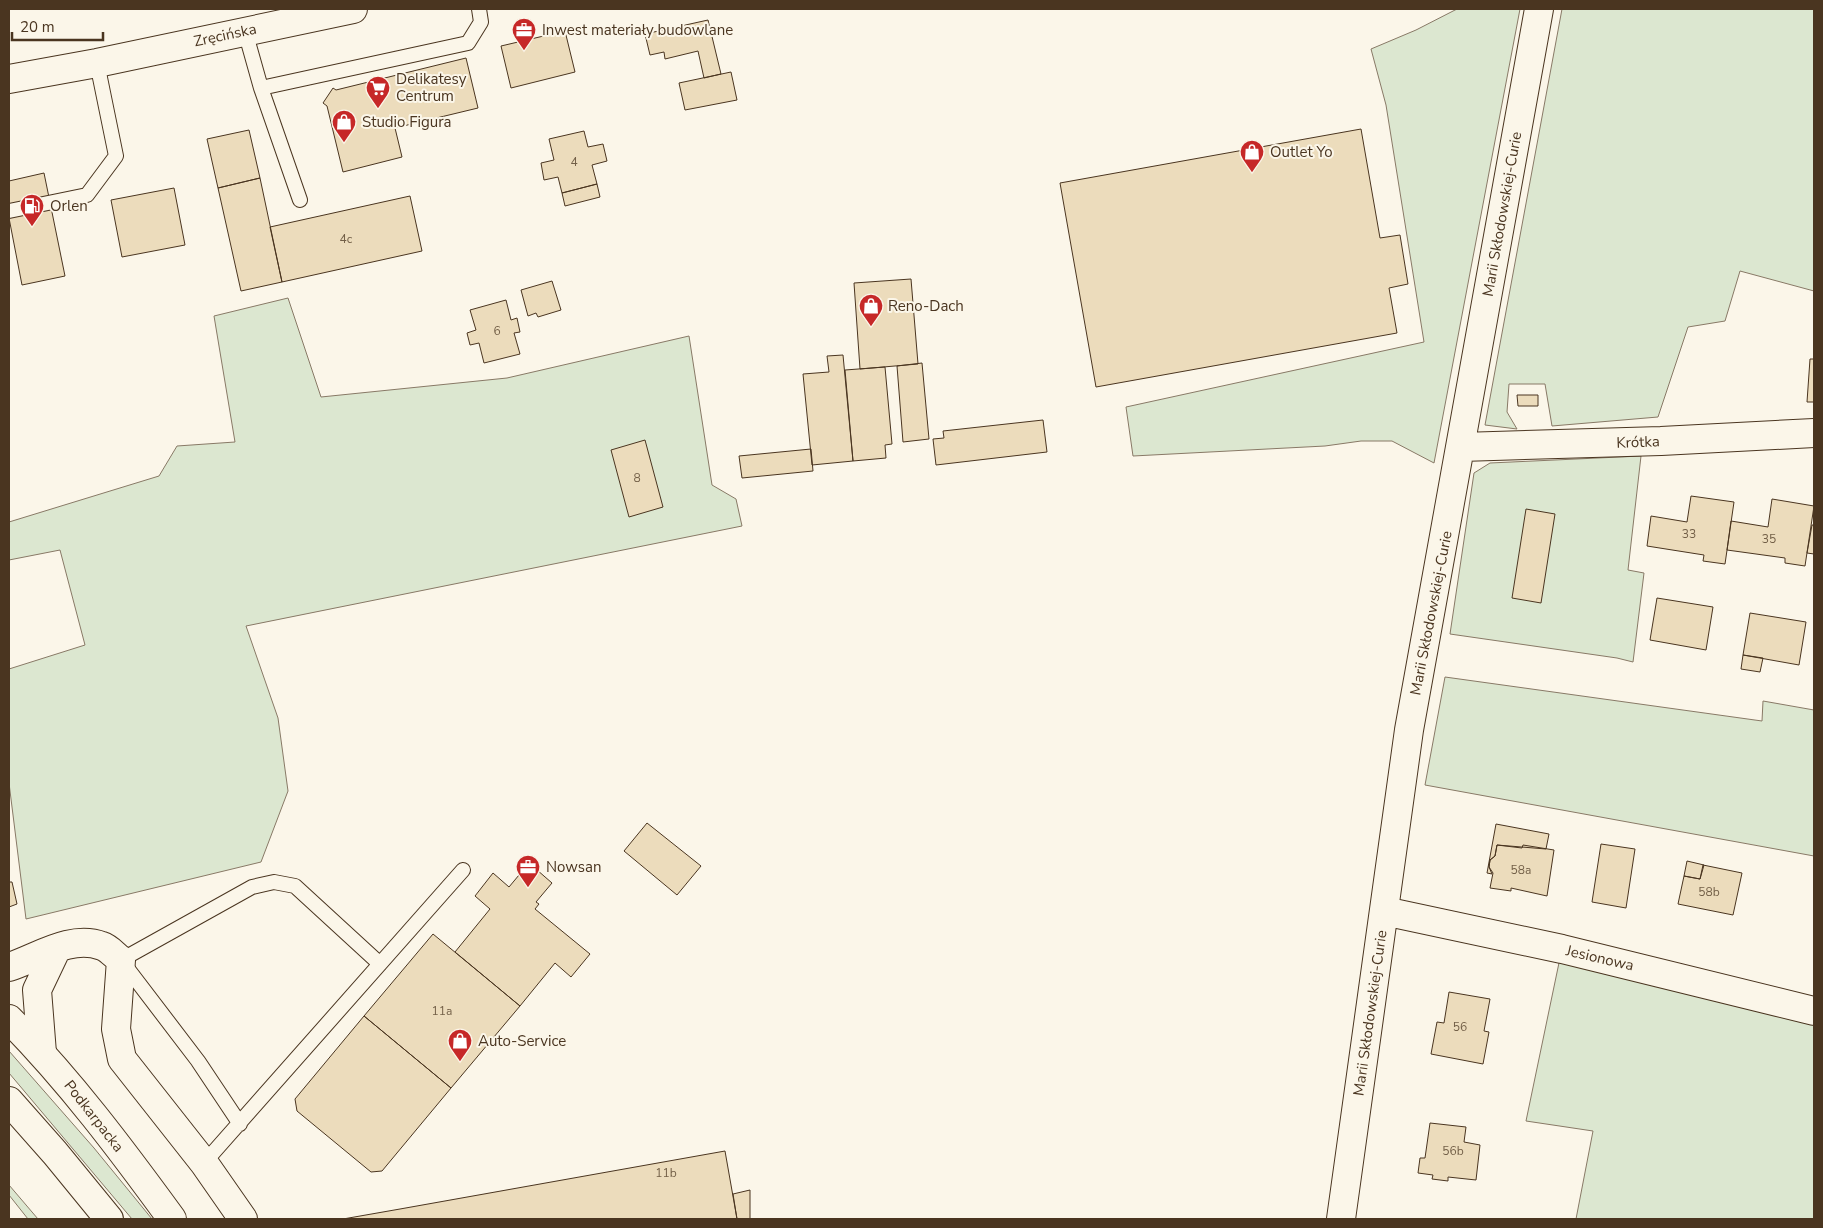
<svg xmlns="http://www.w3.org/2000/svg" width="1823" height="1228" viewBox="0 0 1823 1228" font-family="'Nunito Sans',sans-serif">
<rect width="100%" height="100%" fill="#fbf6e9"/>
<path fill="#dce7d0" stroke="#887966" d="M 1457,9 L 1520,9 L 1434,463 L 1392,441 L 1361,441 L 1325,446 L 1133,456 L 1126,407 L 1424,342 L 1386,105 L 1371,49 L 1416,30 Z
M 1562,9 L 1814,9 L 1814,291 L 1740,271 L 1725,321 L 1688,327 L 1658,417 L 1552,426 L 1545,384 L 1509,384 L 1507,412 L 1517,429 L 1485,425 Z
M 288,298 L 321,397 L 507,378 L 689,336 L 712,485 L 736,499 L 742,526 L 246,626 L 278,718 L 288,791 L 261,862 L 26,919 L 9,783 L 9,669 L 85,645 L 60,550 L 9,560 L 9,522 L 159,476 L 177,446 L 235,442 L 214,316 Z
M 1641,456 L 1628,570 L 1644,573 L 1633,662 L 1617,658 L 1450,634 L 1474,473 L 1490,463 Z
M 1445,677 L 1762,721 L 1763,701 L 1814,710 L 1814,856 L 1425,785 Z
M 1560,958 L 1814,1023 L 1814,1219 L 1576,1219 L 1593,1131 L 1526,1121 Z
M 9,1051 L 94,1148 L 152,1219 L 132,1219 L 9,1073 Z
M 9,1185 L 38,1219 L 28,1219 L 9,1195 Z"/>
<path fill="#ecdcbc" stroke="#4a3520" d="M 708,20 L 721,74 L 704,78 L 698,51 L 665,59 L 664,52 L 650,55 L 645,34 Z
M 565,31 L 575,72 L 511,88 L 501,46 Z
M 466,58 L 478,108 L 395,128 L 402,157 L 343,172 L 327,106 L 323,103 L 333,88 L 336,90 Z
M 731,72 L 737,100 L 685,110 L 679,83 Z
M 1361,129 L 1380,238 L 1400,235 L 1408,284 L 1389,288 L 1397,333 L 1096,387 L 1060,183 Z
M 249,130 L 260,178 L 218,188 L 207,139 Z
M 584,131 L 588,147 L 603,144 L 607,161 L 592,165 L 597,184 L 562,193 L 558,177 L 544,180 L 541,163 L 554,160 L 549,139 Z
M 44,173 L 65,276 L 22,285 L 9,218 L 9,181 Z
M 260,178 L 282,282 L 241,291 L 218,188 Z
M 597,184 L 600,197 L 565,206 L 562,193 Z
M 174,188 L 185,245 L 122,257 L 111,200 Z
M 410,196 L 422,251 L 282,282 L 270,227 Z
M 911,279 L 918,364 L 860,369 L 854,283 Z
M 552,281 L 561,310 L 538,317 L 536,313 L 528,316 L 521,290 Z
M 506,300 L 511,320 L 517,318 L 520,332 L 514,333 L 520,354 L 484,363 L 479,343 L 470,345 L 467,333 L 476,330 L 470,310 Z
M 843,355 L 853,461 L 812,465 L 803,374 L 829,372 L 827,356 Z
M 1810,359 L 1814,359 L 1814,402 L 1807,402 Z
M 922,363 L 929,439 L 903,442 L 897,366 Z
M 885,367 L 892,444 L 885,445 L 886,458 L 853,461 L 845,370 Z
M 1517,395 L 1538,395 L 1538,406 L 1518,406 Z
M 1043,420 L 1047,452 L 936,465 L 933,439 L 944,438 L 943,431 Z
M 645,440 L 663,507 L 629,517 L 611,450 Z
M 811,449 L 813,471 L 742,478 L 739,456 Z
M 1691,496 L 1734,502 L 1725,564 L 1703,561 L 1704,555 L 1647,546 L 1651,516 L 1687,522 Z
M 1772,499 L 1814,506 L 1805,566 L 1785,563 L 1785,558 L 1727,550 L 1731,521 L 1768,527 Z
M 1526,509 L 1555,514 L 1541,603 L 1512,598 Z
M 1812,525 L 1814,525 L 1814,554 L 1807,553 Z
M 1657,598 L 1713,607 L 1706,650 L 1650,640 Z
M 1750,613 L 1806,622 L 1799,665 L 1743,655 Z
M 1743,655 L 1763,658 L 1760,672 L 1741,669 Z
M 647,823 L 701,866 L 677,895 L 624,851 Z
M 1496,824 L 1549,834 L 1546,849 L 1497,845 L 1495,856 L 1490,860 L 1489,867 L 1492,874 L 1487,873 Z
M 1601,844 L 1635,849 L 1626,908 L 1592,902 Z
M 1497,845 L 1522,848 L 1523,845 L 1554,850 L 1547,896 L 1511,888 L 1511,891 L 1490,888 L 1493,873 L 1489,867 L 1490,860 L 1495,856 Z
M 1687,861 L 1704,865 L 1700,879 L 1684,876 Z
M 529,863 L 552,883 L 536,902 L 539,904 L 535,909 L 590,954 L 571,977 L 555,963 L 520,1006 L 455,952 L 490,909 L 475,896 L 493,873 L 509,887 Z
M 1703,865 L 1742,873 L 1733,915 L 1678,904 L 1684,876 L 1700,879 Z
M 9,882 L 12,882 L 17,904 L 9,907 Z
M 433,934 L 520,1006 L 451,1088 L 364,1016 Z
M 1449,992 L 1490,999 L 1484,1031 L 1489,1032 L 1483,1064 L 1431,1054 L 1437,1022 L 1444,1023 Z
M 364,1016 L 451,1088 L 382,1171 L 371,1172 L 297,1111 L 295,1099 Z
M 1430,1123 L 1466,1127 L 1464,1142 L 1480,1145 L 1476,1180 L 1448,1177 L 1448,1181 L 1432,1179 L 1433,1175 L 1418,1173 L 1420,1158 L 1425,1158 Z
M 725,1151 L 737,1219 L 343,1219 L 400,1209 Z
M 750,1190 L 750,1219 L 737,1219 L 733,1194 Z"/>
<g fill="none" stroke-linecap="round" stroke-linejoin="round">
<defs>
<path id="lane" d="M 245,31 L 261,88 L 300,200
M 261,88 L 468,43 L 481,22 L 479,9
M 9,211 L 87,195 L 116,156 L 97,63
M 240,1124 L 198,1061 L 121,960 L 252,887 L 274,882 L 295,886 L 380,964
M 204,1163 L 463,870"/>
<path id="street" d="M 1461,447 L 1661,441 L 1814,433
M 1384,911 L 1562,949 L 1814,1011
M 9,967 C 37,958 71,934 102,946 C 109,948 115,956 121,960 L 116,1029 L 122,1059 L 204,1163 L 243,1219
M 42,1053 L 37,990 L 57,948
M 1341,1219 L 1409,730 L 1539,9"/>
<path id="secondary" d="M 9,79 L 97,63 L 353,9"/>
<path id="primary" d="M 9,1019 C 70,1081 121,1149 172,1219
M 9,1101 L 55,1153 L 109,1219"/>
</defs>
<use href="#lane" stroke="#4a3520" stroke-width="16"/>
<use href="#street" stroke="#4a3520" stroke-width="30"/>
<use href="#secondary" stroke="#4a3520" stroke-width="30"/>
<use href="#primary" stroke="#4a3520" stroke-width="30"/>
<use href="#lane" stroke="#fbf6e9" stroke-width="14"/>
<use href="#street" stroke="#fbf6e9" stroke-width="28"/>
<use href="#secondary" stroke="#fbf6e9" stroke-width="28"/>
<use href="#primary" stroke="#fbf6e9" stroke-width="28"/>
</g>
<defs>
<symbol id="office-pin" viewBox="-11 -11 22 30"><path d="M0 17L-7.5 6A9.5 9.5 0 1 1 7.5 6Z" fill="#c62828" stroke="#fbf6e9"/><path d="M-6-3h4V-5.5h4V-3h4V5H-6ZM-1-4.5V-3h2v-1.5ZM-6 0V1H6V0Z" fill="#fff"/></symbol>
<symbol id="supermarket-pin" viewBox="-11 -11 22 30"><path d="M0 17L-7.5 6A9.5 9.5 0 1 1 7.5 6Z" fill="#c62828" stroke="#fbf6e9"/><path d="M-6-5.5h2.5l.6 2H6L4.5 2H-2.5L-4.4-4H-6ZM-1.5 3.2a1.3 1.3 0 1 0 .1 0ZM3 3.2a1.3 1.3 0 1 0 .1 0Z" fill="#fff"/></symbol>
<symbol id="shop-pin" viewBox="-11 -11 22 30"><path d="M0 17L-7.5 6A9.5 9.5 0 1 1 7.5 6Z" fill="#c62828" stroke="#fbf6e9"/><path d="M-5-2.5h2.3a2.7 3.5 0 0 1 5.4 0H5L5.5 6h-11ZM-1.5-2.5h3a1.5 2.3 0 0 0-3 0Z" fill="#fff"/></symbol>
<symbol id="fuel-pin" viewBox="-11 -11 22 30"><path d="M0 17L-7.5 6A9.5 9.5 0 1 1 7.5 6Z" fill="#c62828" stroke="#fbf6e9"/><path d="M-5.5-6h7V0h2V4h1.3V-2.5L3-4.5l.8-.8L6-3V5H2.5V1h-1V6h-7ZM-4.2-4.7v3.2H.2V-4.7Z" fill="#fff"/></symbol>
</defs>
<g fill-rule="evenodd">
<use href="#office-pin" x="510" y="16" width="28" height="38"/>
<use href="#supermarket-pin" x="364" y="74" width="28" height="38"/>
<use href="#shop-pin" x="330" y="108" width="28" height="38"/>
<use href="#shop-pin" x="1238" y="138" width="28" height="38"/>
<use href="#fuel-pin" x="18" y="192" width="28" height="38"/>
<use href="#shop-pin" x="857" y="292" width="28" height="38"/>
<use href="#office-pin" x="514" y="853" width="28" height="38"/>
<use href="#shop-pin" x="446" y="1027" width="28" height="38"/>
</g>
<g text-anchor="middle" stroke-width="4" stroke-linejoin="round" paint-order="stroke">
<g font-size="12" fill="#725f47">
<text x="574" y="166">4</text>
<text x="346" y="243">4c</text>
<text x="497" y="335">6</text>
<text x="637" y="482">8</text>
<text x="1689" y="538">33</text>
<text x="1769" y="543">35</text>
<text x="1521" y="874">58a</text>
<text x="1709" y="896">58b</text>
<text x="442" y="1015">11a</text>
<text x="1460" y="1031">56</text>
<text x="1453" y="1155">56b</text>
<text x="666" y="1177">11b</text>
</g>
<g font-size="15" fill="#4a3520" stroke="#fbf6e9" text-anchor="start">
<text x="542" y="35">Inwest materiały budowlane</text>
<text x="396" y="84">Delikatesy<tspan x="396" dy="17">Centrum</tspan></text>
<text x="362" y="127">Studio Figura</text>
<text x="1270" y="157">Outlet Yo</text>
<text x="50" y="211">Orlen</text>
<text x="888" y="311">Reno-Dach</text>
<text x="546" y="872">Nowsan</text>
<text x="478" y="1046">Auto-Service</text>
</g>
<g font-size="15" fill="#4a3520" stroke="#fbf6e9">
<text transform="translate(225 35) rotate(-12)" y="5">Zręcińska</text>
<text transform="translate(1502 214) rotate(-80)" y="5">Marii Skłodowskiej-Curie</text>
<text transform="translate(1638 442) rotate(-2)" y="5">Krótka</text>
<text transform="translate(1431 613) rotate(-79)" y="5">Marii Skłodowskiej-Curie</text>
<text transform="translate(1600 958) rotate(13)" y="5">Jesionowa</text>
<text transform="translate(1370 1013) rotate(-82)" y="5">Marii Skłodowskiej-Curie</text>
<text transform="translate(94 1116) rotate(52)" y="5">Podkarpacka</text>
</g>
</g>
<rect width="1823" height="1228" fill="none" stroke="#4a3520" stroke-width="20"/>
<path d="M12 32v8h91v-8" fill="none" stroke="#4a3520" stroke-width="2.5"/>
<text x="20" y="32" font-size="15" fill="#4a3520" stroke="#fbf6e9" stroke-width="4" paint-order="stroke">20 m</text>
</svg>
